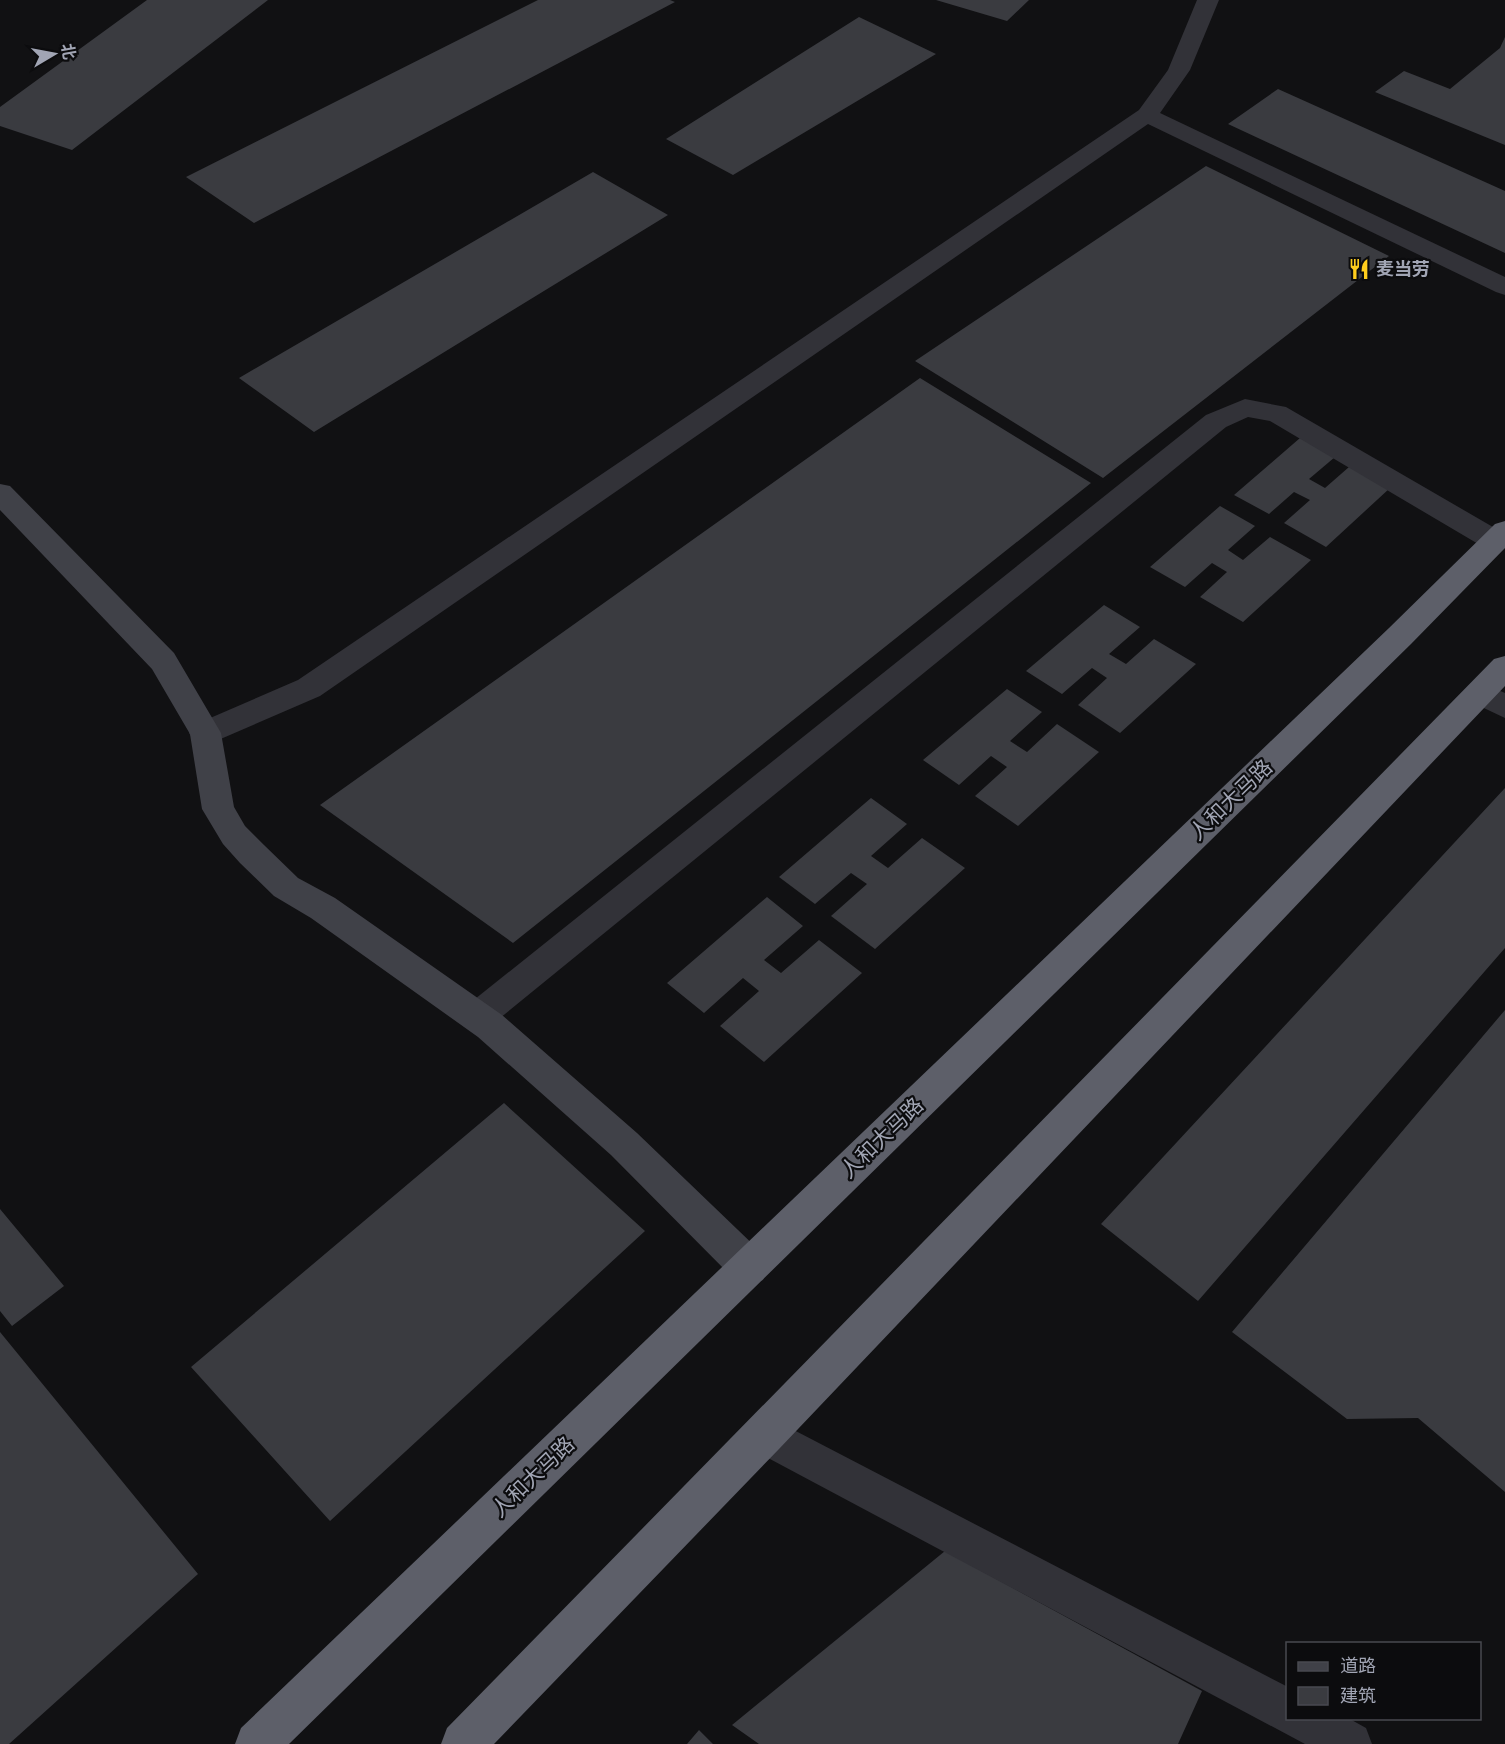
<svg xmlns="http://www.w3.org/2000/svg" width="1505" height="1744" viewBox="0 0 1505 1744" font-family="'Nunito Sans','Noto Sans SC',sans-serif">
<rect width="100%" height="100%" fill="#111113"/>
<path fill="#3a3b40" d="M 147,0 L 268,0 L 72,150 L 0,126 L 0,107 Z
M 538,0 L 670,0 L 675,2 L 254,223 L 186,177 Z
M 936,0 L 1029,0 L 1007,21 Z
M 859,17 L 936,54 L 733,175 L 666,139 Z
M 1505,37 L 1505,145 L 1375,92 L 1404,71 L 1450,89 L 1500,48 Z
M 1278,89 L 1505,191 L 1505,253 L 1228,124 Z
M 1206,166 L 1389,256 L 1103,478 L 915,361 Z
M 593,172 L 668,215 L 314,432 L 239,378 Z
M 920,378 L 1091,483 L 513,943 L 320,805 Z
M 1300,438 L 1335,457 L 1309,479 L 1325,488 L 1349,467 L 1390,488 L 1326,547 L 1284,523 L 1310,500 L 1294,492 L 1269,514 L 1234,495 Z
M 1220,506 L 1255,526 L 1228,550 L 1243,560 L 1270,537 L 1311,560 L 1243,622 L 1200,597 L 1227,572 L 1212,563 L 1185,587 L 1150,567 Z
M 1104,605 L 1140,627 L 1109,654 L 1126,664 L 1154,639 L 1196,664 L 1120,733 L 1078,705 L 1107,678 L 1092,668 L 1062,694 L 1026,671 Z
M 1007,689 L 1042,712 L 1010,741 L 1027,752 L 1057,724 L 1099,752 L 1018,826 L 975,796 L 1007,767 L 991,756 L 959,785 L 923,760 Z
M 1505,788 L 1505,948 L 1198,1301 L 1101,1224 Z
M 871,798 L 907,824 L 871,856 L 888,868 L 922,838 L 965,868 L 875,949 L 831,916 L 867,884 L 851,873 L 815,904 L 779,877 Z
M 767,897 L 803,926 L 764,960 L 781,973 L 819,940 L 862,973 L 764,1062 L 720,1026 L 759,991 L 743,978 L 704,1013 L 667,983 Z
M 1505,1010 L 1505,1492 L 1418,1418 L 1347,1419 L 1232,1332 Z
M 504,1103 L 645,1231 L 330,1521 L 191,1367 Z
M 0,1209 L 64,1286 L 12,1326 L 0,1311 Z
M 0,1332 L 198,1574 L 9,1744 L 0,1744 Z
M 945,1551 L 1202,1691 L 1178,1744 L 759,1744 L 732,1725 Z
M 699,1730 L 713,1744 L 687,1744 Z"/>
<g fill="none" stroke-linecap="round" stroke-linejoin="round">
<path fill="#323238" fill-rule="evenodd" d="M 1197,0 L 1219,0 L 1190,70 L 1160,113 L 1505,277 L 1505,295 L 1496,292 L 1148,124 L 320,696 L 216,741 L 205,745 L 194,741 L 189,733 L 194,725 L 298,680 L 1139,110 L 1168,70 Z
M 1245,399 L 1286,407 L 1505,534 L 1505,548 L 1495,551 L 1485,548 L 1270,421 L 1248,417 L 1226,427 L 489,1027 L 477,1032 L 465,1027 L 460,1017 L 465,1007 L 1206,415 Z
M 1480,682 L 1505,693 L 1505,718 L 1469,701 L 1465,693 L 1469,685 Z
M 765,1415 L 1288,1687 L 1288,1718 L 1348,1718 L 1366,1728 L 1372,1744 L 1305,1744 L 751,1449 L 745,1435 L 751,1421 Z"/>
<path fill="#404148" fill-rule="evenodd" d="M 0,484 L 10,486 L 174,653 L 221,733 L 234,807 L 245,826 L 264,845 L 298,878 L 335,898 L 502,1015 L 637,1133 L 763,1254 L 768,1267 L 763,1280 L 749,1285 L 735,1280 L 611,1155 L 478,1037 L 311,918 L 274,896 L 240,863 L 223,844 L 202,809 L 190,734 L 152,669 L 0,510 Z"/>
<path fill="#5d5f69" fill-rule="evenodd" d="M 1505,521 L 1505,548 L 1411,644 L 289,1744 L 235,1744 L 241,1728 L 1389,628 L 1495,524 Z
M 1505,656 L 1505,686 L 779,1449 L 494,1744 L 441,1744 L 447,1728 L 1494,659 Z"/>
</g>
<defs>
<symbol id="restaurant-bare" viewBox="-9 -9 18 18"><path d="M-5-6h1v4h1v-4h1v4h1v-4h1v5L-1.5 .5V6h-2V.5L-5-1ZM5-6V6H3V1.5H1.5Q1.5-4 5-6Z" fill="#ffcd1d" stroke="#0c0c0e" stroke-width="2.5" paint-order="stroke"/></symbol>
</defs>
<g fill-rule="evenodd">
<use href="#restaurant-bare" x="1344" y="254" width="30" height="30"/>
</g>
<g text-anchor="middle" stroke-width="4.5" stroke-linejoin="round" paint-order="stroke">
<g font-size="18" font-weight="bold" fill="#a1a5b4" stroke="#0c0c0e" text-anchor="start">
<text x="1376" y="275">麦当劳</text>
</g>
<g font-size="21" fill="#a1a5b4" stroke="#0c0c0e">
<text transform="translate(1231 800) rotate(-44)" y="7">人和大马路</text>
<text transform="translate(882 1138) rotate(-44)" y="7">人和大马路</text>
<text transform="translate(533 1477) rotate(-44)" y="7">人和大马路</text>
</g>
</g>
<rect x="1286" y="1642" width="195" height="78" fill="#0c0c0e" stroke="#484950" stroke-width="1.5"/>
<rect x="1298" y="1662" width="30" height="9" fill="#404148" stroke="#484950" stroke-width="1.5"/>
<text x="1340" y="1672" font-size="18" fill="#a1a5b4">道路</text>
<rect x="1298" y="1687" width="30" height="18" fill="#3a3b40" stroke="#484950" stroke-width="1.5"/>
<text x="1340" y="1702" font-size="18" fill="#a1a5b4">建筑</text>
<g transform="translate(54 54) rotate(80)" stroke="#0c0c0e" stroke-width="4.5" paint-order="stroke">
<path d="M0-4.5L10 22L0 15L-10 22Z" fill="#a1a5b4"/>
<text y="-9" font-size="16" font-weight="bold" text-anchor="middle" fill="#a1a5b4">北</text>
</g>
</svg>
